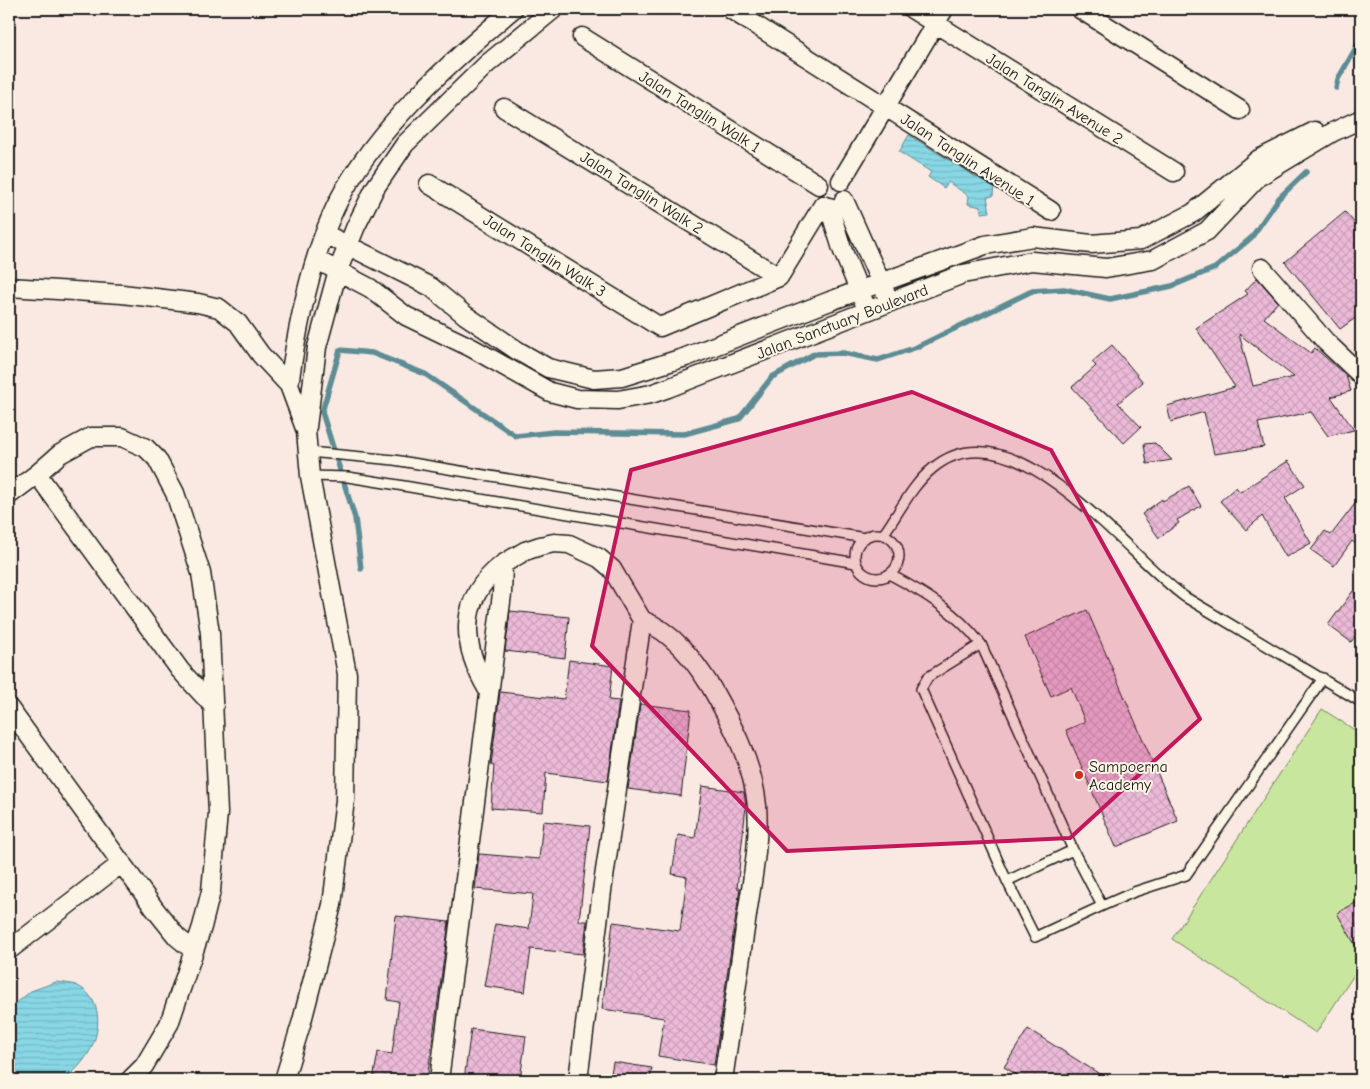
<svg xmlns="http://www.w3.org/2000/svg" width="1370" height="1089" viewBox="0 0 1370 1089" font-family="'Comic Neue',sans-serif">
<defs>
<pattern id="water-rules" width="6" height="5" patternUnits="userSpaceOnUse" patternTransform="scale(1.25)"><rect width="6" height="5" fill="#88d7e5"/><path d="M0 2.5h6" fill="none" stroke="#75b8c4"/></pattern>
<pattern id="building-cross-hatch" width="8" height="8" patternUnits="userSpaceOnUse" patternTransform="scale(1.25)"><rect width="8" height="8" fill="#ecbad8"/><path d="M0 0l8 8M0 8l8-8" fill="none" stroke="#ca9fb9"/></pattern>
</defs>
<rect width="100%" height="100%" fill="#f9e9e2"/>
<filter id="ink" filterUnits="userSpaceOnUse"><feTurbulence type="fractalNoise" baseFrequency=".02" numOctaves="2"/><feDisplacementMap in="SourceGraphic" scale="10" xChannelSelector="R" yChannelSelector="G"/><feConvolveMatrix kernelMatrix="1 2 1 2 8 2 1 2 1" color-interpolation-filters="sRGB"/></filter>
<g filter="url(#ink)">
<path fill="#c9e69e" stroke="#72815d" d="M 1322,709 L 1361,734 L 1361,964 L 1316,1033 L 1172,939 Z"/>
<path fill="url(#water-rules)" stroke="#5d8c95" d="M 909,135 L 979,179 L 994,185 L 993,196 L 987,197 L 990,212 L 982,213 L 981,207 L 968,204 L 969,196 L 948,182 L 944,188 L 928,177 L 931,172 L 899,152 Z
M 56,982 C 63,983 72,983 78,986 C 106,1001 101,1039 83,1061 C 78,1068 71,1074 64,1080 L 9,1080 L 9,1009 L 31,991 Z"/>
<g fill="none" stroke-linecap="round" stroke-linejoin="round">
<path stroke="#5d8c95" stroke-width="5.5" d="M 1336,88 L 1338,79 L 1361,39
M 361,569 L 355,518 L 322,412 L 340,350 L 372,353 L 425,374 L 516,436 L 554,432 L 684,434 L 739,419 L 772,377 L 814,354 L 843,353 L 878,360 L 917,347 L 1032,291 L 1064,289 L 1110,299 L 1172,286 L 1215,268 L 1251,238 L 1279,198 L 1306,172"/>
</g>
<path fill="url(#building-cross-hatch)" stroke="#1c1c1c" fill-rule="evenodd" d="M 1345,212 L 1361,230 L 1361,314 L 1340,329 L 1285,262 Z
M 1257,278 L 1278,302 L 1264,318 L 1311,353 L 1315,348 L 1346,376 L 1351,391 L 1331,397 L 1354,430 L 1328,436 L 1311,412 L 1258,423 L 1264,447 L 1214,454 L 1204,412 L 1171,422 L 1167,406 L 1235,387 L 1196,328 L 1248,294 L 1245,291 ZM 1239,334 L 1294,377 L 1253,386 Z
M 1112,345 L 1143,382 L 1118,403 L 1141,427 L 1124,443 L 1072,387 L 1096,366 L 1092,362 Z
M 1155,443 L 1172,460 L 1147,464 L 1144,444 Z
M 1288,461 L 1305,485 L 1285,498 L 1311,543 L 1286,557 L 1262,516 L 1246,530 L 1220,501 L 1236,487 L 1240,492 Z
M 1189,486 L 1201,506 L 1177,520 L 1179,523 L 1159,538 L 1142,514 L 1162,499 L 1163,501 Z
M 1361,496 L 1361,548 L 1352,541 L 1334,566 L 1311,550 L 1325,531 L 1331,535 Z
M 1353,591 L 1361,598 L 1361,629 L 1351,642 L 1328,625 Z
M 1087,610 L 1178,821 L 1116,847 L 1066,730 L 1085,722 L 1071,687 L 1051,696 L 1025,637 Z
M 510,611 L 569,617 L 565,658 L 505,651 Z
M 569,660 L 613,666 L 609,700 L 619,701 L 608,781 L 546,773 L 543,812 L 491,808 L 494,766 L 491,765 L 500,692 L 564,699 Z
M 640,704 L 691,710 L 681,796 L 628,789 Z
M 702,786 L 744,792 L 746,806 L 737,888 L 740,888 L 714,1065 L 658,1056 L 664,1018 L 602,1009 L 613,922 L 680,931 L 687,877 L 672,874 L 678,835 L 695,838 Z
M 543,821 L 590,826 L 579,921 L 587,921 L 583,954 L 531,949 L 525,992 L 484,986 L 495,924 L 529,929 L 533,894 L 475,889 L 479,854 L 539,859 Z
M 1361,900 L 1361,955 L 1337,913 Z
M 396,916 L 449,922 L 427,1080 L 373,1080 L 378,1052 L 392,1054 L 399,1002 L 387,1000 Z
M 471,1029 L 526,1036 L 520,1080 L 464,1080 Z
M 1028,1029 L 1109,1080 L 1025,1080 L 1004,1067 Z
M 613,1062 L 652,1068 L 650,1080 L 610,1080 Z"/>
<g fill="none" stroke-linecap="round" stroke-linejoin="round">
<defs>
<path id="service" d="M 309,452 L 394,460 L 865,538
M 310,476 L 348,477 L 392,484 L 856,563
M855 556a22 22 0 1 1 44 0a22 22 0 1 1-44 0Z
M 883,535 C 899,513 912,485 933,468 C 1013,401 1127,556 1185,597 L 1361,702
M 889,574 C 925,593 956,612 981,644 L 1073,850 L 1102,906 L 1035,937 L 1007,881 L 921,689 L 928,677 L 981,644
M 1007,881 L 1073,850
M 1102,906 L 1134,892 L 1186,875 L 1323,678"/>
<path id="minor" d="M 730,9 L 1051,211
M 912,9 L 1174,172
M 1080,9 L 1240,110
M 582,37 L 819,185
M 504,108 L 779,277
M 841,181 L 944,9
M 429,184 L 660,327 L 779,277 L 823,205
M 844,200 L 886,294
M 829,207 L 842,249 L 864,302
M 325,234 L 431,287 L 465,315 L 518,351 L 548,368 L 594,379 L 622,377 L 686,357 L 830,301 L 985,245 L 1033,237 L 1091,244 L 1141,240 L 1193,213 L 1259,159 L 1315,131
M 317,260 L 370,288 L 406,316 L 472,348 L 550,392 L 577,399 L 618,400 L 651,394 L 668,388 L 963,274 L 1032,261 L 1106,268 L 1153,260 L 1207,231 L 1258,177 L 1333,132 L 1361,119
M 1262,268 L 1326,342 L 1361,375
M 9,287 L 122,294 L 198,303 L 219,308 L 238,323 L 261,355 L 289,385 L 306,431 L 310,476 L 347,674 L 345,800 L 332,905 L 302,1021 L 284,1080
M 289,385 C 298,321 315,237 349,182 C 389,116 455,58 513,9
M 307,427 L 317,347 L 338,270 L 356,226 L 375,188 L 405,144 L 487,64 L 554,9
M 9,495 L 37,474
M 642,620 C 673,632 694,660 711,687 C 732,724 753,763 757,806 C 760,842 752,880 747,915 C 739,970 731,1025 723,1080
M 488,690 C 461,645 457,599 503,564
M 9,708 L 154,908 L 177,937 L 194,951
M 9,950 L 122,863
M 130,1080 L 144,1066 L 169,1024 L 202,927 L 211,891 L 218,813 L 210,633 L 201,573 L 175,493 L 157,459 L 146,448 L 122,437 L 91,437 L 60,454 L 37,474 L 180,670 L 214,707
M 439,1080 L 502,594 L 503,564 L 525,551 L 540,546 L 554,543 L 569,544 L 599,558 L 612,569 L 642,620 L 602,891 L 578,1080"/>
</defs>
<use href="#service" stroke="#1c1c1c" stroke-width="12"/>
<use href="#minor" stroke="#1c1c1c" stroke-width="21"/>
<use href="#service" stroke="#fcf5e5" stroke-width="9"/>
<use href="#minor" stroke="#fcf5e5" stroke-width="18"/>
</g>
</g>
<path fill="#c2185b" fill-opacity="0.2" stroke="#c2185b" stroke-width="4" stroke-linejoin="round" d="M 912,392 L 1051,450 L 1200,719 L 1070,838 L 787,851 L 592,646 L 631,470 Z"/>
<circle fill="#c8321e" stroke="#fcf5e5" stroke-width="2" cx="1079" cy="775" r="5"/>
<g text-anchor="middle" stroke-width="4" stroke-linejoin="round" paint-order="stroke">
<g font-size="16" fill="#1c1c1c" stroke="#fcf5e5">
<text transform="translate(1055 98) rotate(32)" y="6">Jalan Tanglin Avenue 2</text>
<text transform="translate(700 111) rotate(32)" y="6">Jalan Tanglin Walk 1</text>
<text transform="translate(968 159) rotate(33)" y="6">Jalan Tanglin Avenue 1</text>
<text transform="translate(642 192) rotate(32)" y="6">Jalan Tanglin Walk 2</text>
<text transform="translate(545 255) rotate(32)" y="6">Jalan Tanglin Walk 3</text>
<text transform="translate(842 321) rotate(-21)" y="6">Jalan Sanctuary Boulevard</text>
</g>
<g font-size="16" fill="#1c1c1c" stroke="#fcf5e5" text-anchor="start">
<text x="1089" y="772">Sampoerna<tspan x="1089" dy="18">Academy</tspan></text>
</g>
</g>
<rect width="1370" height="1089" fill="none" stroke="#fcf5e5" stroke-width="30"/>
<rect x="15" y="15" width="1340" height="1059" fill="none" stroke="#1c1c1c" stroke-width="2" filter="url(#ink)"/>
</svg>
